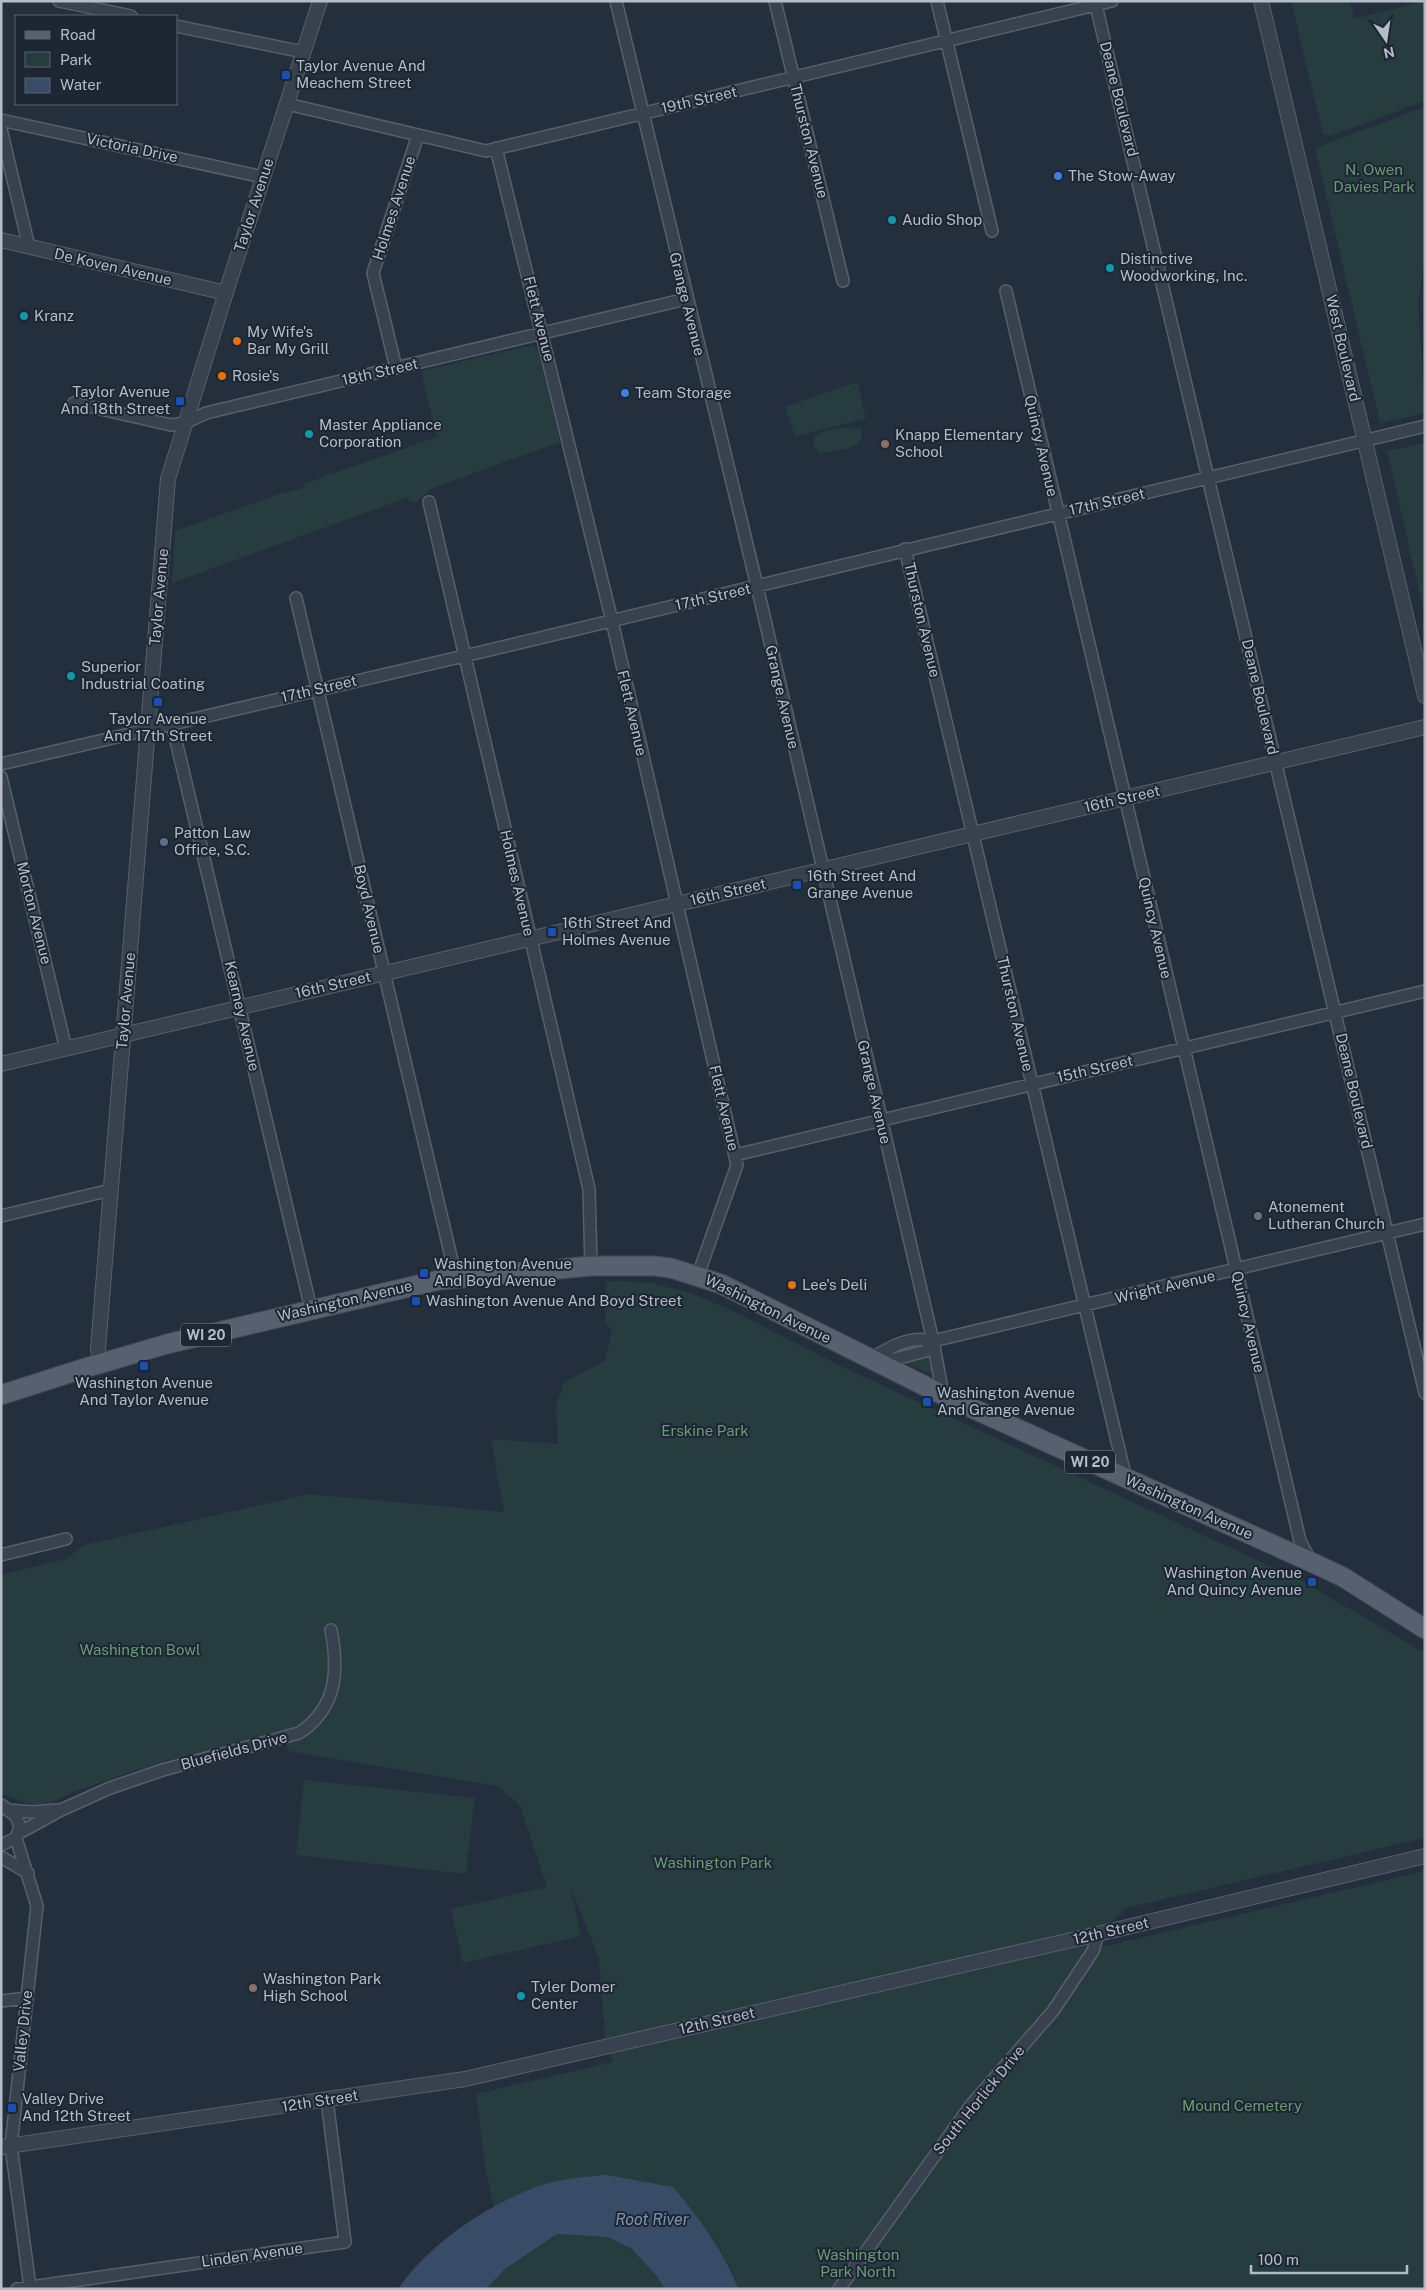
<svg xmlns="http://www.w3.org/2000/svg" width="1426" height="2290" viewBox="0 0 1426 2290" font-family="'Public Sans',sans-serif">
<rect width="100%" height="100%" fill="#242f3e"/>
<path fill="#263c3f" d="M 1291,1 L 1350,1 L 1354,19 L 1425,1 L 1425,101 L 1330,136 L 1323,134 Z
M 1425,107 L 1425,254 L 1418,303 L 1425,413 L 1380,423 L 1315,148 Z
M 533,345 L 538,350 L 560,442 L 433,488 L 415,503 L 406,498 L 172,583 L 175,531 L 279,494 L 302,489 L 306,483 L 437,437 L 421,371 Z
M 853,383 L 858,385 L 866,419 L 795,436 L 785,407 Z
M 851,427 L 861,429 L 862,436 L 859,444 L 845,449 L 819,453 L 814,447 L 814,439 C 822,428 838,429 851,427 Z
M 1425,443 L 1425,616 L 1387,451 Z
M 615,1281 L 652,1283 L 689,1293 L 727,1308 L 841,1366 L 1302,1581 L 1425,1653 L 1425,1838 L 1126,1908 L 1098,1934 L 1089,1950 L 1425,1871 L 1425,2289 L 739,2289 L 730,2268 L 707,2229 L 531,2189 L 494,2208 L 485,2167 L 476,2094 L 612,2062 L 605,2035 L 599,1958 L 570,1887 L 581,1936 L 463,1963 L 451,1909 L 547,1887 L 520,1806 L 498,1786 L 289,1751 L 282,1732 L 137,1770 L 76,1791 L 38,1808 L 1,1793 L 1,1575 L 66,1559 L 84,1545 L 309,1494 L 504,1512 L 491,1439 L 558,1444 L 556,1406 L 564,1382 L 605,1361 L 612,1330 L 605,1323 L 606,1282 Z
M 928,1356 L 933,1375 L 905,1363 L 906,1362 Z
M 304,1780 L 475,1798 L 466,1874 L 296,1855 Z
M 557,2234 C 573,2235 593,2233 608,2237 C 633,2244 651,2268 665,2289 L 486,2289 L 505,2269 Z"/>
<path fill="#394c67" d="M 606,2175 L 673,2187 C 701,2221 721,2247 739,2289 L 665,2289 L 655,2274 L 632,2249 L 608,2237 L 557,2234 L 505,2269 L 486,2289 L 398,2289 C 427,2246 483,2208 531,2189 C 554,2179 581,2177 606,2175 Z"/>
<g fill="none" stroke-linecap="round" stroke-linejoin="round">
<defs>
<path id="minor" d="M 59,1 L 131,16
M 616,1 L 757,586 L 933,1341 L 943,1395
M 775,1 L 843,281
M 937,1 L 992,231
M 1095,1 L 1425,1393
M 176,26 L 303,52
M 287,104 L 486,151 L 1112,1
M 1,120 L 263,177
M 1,129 L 29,247
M 496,148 L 612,621 L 737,1165 L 698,1275
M 1006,291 L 1300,1541 L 1310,1560
M 396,368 L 373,273 L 418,135
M 74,403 L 171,425 L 185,423 L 206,413 L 686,299
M 429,502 L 589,1189 L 591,1266
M 905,549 L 1126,1479
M 296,598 L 456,1278
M 172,724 L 311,1309
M 1,764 L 477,653 L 1425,426
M 1,777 L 66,1049
M 735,1155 L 1425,991
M 1,1216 L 111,1190
M 871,1359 C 890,1347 910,1335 933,1341 L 1425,1224
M 878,1359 L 895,1359 L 926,1351 L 933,1341
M 1,1555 L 66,1539
M 1,1805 L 16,1816 L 20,1827 L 16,1838 L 1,1845
M 8,1810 L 33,1812 L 57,1810
M 19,1833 L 61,1810 L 110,1788 L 163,1770 L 299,1733 C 337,1708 339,1671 331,1630
M 16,1838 L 37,1906 L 11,2146 L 30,2287
M 1,1857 L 28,1873
M 1,2001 L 27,1998
M 17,2289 L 345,2242 L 327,2100
M 839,2289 L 971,2105 L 1053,2011 L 1093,1951 L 1098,1934"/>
<path id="tertiary" d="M 1261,1 L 1425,696
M 1,240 L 226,293
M 1,1064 L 1425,727
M 101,1364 L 98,1349 L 168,479 L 228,286 L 320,1
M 1,2147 L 465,2079 L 1098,1934 L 1425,1856"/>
<path id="primary" d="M 1,1395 L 85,1368 L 167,1344 L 439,1280 L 591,1266 L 654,1266 L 671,1268 L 721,1284 L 943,1395 L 1311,1562 L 1343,1577 L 1425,1629"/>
</defs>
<use href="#minor" stroke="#565f6c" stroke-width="14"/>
<use href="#tertiary" stroke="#565f6c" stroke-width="16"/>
<use href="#primary" stroke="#414a57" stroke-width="21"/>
<use href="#minor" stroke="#38414e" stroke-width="11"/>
<use href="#tertiary" stroke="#38414e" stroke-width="14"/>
<use href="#primary" stroke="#56606e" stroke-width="19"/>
</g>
<g fill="#1a4fb4" stroke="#1d2633" stroke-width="2">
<rect x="281" y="70" width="10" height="10" rx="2.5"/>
<rect x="175" y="396" width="10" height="10" rx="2.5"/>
<rect x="153" y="697" width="10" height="10" rx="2.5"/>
<rect x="792" y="880" width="10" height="10" rx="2.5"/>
<rect x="547" y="927" width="10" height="10" rx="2.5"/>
<rect x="419" y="1268" width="10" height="10" rx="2.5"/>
<rect x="411" y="1296" width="10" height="10" rx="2.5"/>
<rect x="139" y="1361" width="10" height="10" rx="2.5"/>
<rect x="922" y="1397" width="10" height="10" rx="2.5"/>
<rect x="1307" y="1577" width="10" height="10" rx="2.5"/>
<rect x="7" y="2103" width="10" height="10" rx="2.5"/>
</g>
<g fill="#3f7fe0" stroke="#1d2633" stroke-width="2">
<circle cx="1058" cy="176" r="5"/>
<circle cx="625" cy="393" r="5"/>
</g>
<g fill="#0f9aa8" stroke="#1d2633" stroke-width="2">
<circle cx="892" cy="220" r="5"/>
<circle cx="1110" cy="268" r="5"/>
<circle cx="24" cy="316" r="5"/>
<circle cx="309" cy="434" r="5"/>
<circle cx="71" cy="676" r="5"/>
<circle cx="521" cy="1996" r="5"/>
</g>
<g fill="#e8710a" stroke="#1d2633" stroke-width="2">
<circle cx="237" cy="341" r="5"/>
<circle cx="222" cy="376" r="5"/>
<circle cx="792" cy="1285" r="5"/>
</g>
<g fill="#8d6e63" stroke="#1d2633" stroke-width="2">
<circle cx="885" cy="444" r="5"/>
<circle cx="253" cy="1988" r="5"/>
</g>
<circle fill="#5c6f8a" stroke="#1d2633" stroke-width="2" cx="164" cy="842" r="5"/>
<circle fill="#6b7280" stroke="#1d2633" stroke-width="2" cx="1258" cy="1216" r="5"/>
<g text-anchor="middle" stroke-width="4" stroke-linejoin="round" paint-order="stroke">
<g fill="#1d2633" stroke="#878f9c" stroke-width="1">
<rect x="181" y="1323.5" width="50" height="23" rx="4"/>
<rect x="1065" y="1450.5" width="50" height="23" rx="4"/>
</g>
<g font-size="14" font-weight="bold" fill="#b4bcc9">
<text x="206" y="1340">WI 20</text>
<text x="1090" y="1467">WI 20</text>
</g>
<g font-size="15" fill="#b4bcc9" stroke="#1d2633" text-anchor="start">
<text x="296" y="71">Taylor Avenue And<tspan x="296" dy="17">Meachem Street</tspan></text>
<text x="1068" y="181">The Stow-Away</text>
<text x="902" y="225">Audio Shop</text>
<text x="1120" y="264">Distinctive<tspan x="1120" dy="17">Woodworking, Inc.</tspan></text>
<text x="34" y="321">Kranz</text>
<text x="247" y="337">My Wife's<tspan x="247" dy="17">Bar My Grill</tspan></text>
<text x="232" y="381">Rosie's</text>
<text x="170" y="397" text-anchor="end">Taylor Avenue<tspan x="170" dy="17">And 18th Street</tspan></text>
<text x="635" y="398">Team Storage</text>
<text x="319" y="430">Master Appliance<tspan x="319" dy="17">Corporation</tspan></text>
<text x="895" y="440">Knapp Elementary<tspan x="895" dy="17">School</tspan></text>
<text x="81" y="672">Superior<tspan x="81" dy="17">Industrial Coating</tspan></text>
<text x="158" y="724" text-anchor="middle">Taylor Avenue<tspan x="158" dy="17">And 17th Street</tspan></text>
<text x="174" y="838">Patton Law<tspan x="174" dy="17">Office, S.C.</tspan></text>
<text x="807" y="881">16th Street And<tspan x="807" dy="17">Grange Avenue</tspan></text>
<text x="562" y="928">16th Street And<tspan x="562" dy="17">Holmes Avenue</tspan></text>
<text x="1268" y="1212">Atonement<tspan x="1268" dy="17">Lutheran Church</tspan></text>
<text x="434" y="1269">Washington Avenue<tspan x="434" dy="17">And Boyd Avenue</tspan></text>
<text x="802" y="1290">Lee's Deli</text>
<text x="426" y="1306">Washington Avenue And Boyd Street</text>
<text x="144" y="1388" text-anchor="middle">Washington Avenue<tspan x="144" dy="17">And Taylor Avenue</tspan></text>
<text x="937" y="1398">Washington Avenue<tspan x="937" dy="17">And Grange Avenue</tspan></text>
<text x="1302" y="1578" text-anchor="end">Washington Avenue<tspan x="1302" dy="17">And Quincy Avenue</tspan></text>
<text x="263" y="1984">Washington Park<tspan x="263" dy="17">High School</tspan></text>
<text x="531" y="1992">Tyler Domer<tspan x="531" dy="17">Center</tspan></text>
<text x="22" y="2104">Valley Drive<tspan x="22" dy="17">And 12th Street</tspan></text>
</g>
<g font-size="15" fill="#b4bcc9" stroke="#1d2633">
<text transform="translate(1119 99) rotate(76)" y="5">Deane Boulevard</text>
<text transform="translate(699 100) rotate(-13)" y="5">19th Street</text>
<text transform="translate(809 141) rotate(76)" y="5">Thurston Avenue</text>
<text transform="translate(132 148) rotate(12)" y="5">Victoria Drive</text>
<text transform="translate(254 205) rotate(-72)" y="5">Taylor Avenue</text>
<text transform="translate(394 208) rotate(-72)" y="5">Holmes Avenue</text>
<text transform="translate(113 267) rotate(13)" y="5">De Koven Avenue</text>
<text transform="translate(687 304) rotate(76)" y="5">Grange Avenue</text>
<text transform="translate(539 319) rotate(76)" y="5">Flett Avenue</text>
<text transform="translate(1343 348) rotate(77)" y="5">West Boulevard</text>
<text transform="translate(380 372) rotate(-13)" y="5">18th Street</text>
<text transform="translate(1041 446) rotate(77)" y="5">Quincy Avenue</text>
<text transform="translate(1107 502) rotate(-13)" y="5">17th Street</text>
<text transform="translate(159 597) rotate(-85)" y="5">Taylor Avenue</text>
<text transform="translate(713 597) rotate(-13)" y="5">17th Street</text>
<text transform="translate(922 620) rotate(77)" y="5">Thurston Avenue</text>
<text transform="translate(319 689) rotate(-13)" y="5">17th Street</text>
<text transform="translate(782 697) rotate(77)" y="5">Grange Avenue</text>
<text transform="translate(1260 697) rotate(77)" y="5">Deane Boulevard</text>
<text transform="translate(632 713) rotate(77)" y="5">Flett Avenue</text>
<text transform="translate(1122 799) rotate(-13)" y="5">16th Street</text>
<text transform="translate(517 883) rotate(77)" y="5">Holmes Avenue</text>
<text transform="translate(728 892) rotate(-13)" y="5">16th Street</text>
<text transform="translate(369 909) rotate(77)" y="5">Boyd Avenue</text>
<text transform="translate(34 913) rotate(76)" y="5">Morton Avenue</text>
<text transform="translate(1155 928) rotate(77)" y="5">Quincy Avenue</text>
<text transform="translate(333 985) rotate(-13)" y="5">16th Street</text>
<text transform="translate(126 1001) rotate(-85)" y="5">Taylor Avenue</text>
<text transform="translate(1015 1014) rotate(77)" y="5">Thurston Avenue</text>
<text transform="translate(242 1016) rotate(77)" y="5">Kearney Avenue</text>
<text transform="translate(1095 1069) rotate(-13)" y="5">15th Street</text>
<text transform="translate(1354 1091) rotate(77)" y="5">Deane Boulevard</text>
<text transform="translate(874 1092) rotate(77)" y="5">Grange Avenue</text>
<text transform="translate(724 1108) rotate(77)" y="5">Flett Avenue</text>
<text transform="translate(1165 1287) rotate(-13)" y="5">Wright Avenue</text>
<text transform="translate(345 1301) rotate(-13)" y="5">Washington Avenue</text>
<text transform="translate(768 1309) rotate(26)" y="5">Washington Avenue</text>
<text transform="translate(1248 1322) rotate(77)" y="5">Quincy Avenue</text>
<text transform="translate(1189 1507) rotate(24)" y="5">Washington Avenue</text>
<text transform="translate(234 1751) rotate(-15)" y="5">Bluefields Drive</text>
<text transform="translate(1111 1931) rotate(-13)" y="5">12th Street</text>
<text transform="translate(717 2021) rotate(-13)" y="5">12th Street</text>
<text transform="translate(23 2031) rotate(-84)" y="5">Valley Drive</text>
<text transform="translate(979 2100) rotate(-51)" y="5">South Horlick Drive</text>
<text transform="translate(320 2101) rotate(-9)" y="5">12th Street</text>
<text transform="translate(252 2255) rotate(-8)" y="5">Linden Avenue</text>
</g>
<g font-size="15" fill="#6b9a76" stroke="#1d2633">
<text x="1374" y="175">N. Owen<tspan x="1374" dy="17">Davies Park</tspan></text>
<text x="705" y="1436">Erskine Park</text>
<text x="140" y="1655">Washington Bowl</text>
<text x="713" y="1868">Washington Park</text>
<text x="1242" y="2111">Mound Cemetery</text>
<text x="858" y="2260">Washington<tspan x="858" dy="17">Park North</tspan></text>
</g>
<g font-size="16" font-style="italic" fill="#7c92b1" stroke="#1d2633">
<text x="652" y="2225">Root River</text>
</g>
</g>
<rect width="1426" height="2290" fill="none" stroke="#b4bcc9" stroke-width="5"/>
<rect x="15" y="15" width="162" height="90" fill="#1d2633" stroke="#59626f"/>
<rect x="25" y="31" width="25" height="8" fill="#56606e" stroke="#59626f"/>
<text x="60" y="40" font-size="15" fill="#b4bcc9">Road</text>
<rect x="25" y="52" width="25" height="15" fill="#263c3f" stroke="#59626f"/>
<text x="60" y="65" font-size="15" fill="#b4bcc9">Park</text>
<rect x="25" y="78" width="25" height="15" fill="#394c67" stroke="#59626f"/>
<text x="60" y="90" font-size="15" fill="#b4bcc9">Water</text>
<g transform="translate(1386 40) rotate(167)" stroke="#1d2633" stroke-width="4" paint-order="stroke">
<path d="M0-4L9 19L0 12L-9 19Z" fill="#b4bcc9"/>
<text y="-8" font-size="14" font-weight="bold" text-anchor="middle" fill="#b4bcc9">N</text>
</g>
<path d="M1251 2265v8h156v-8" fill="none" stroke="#b4bcc9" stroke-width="2.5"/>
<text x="1258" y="2265" font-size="15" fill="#b4bcc9" stroke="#1d2633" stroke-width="4" paint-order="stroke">100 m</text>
</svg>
